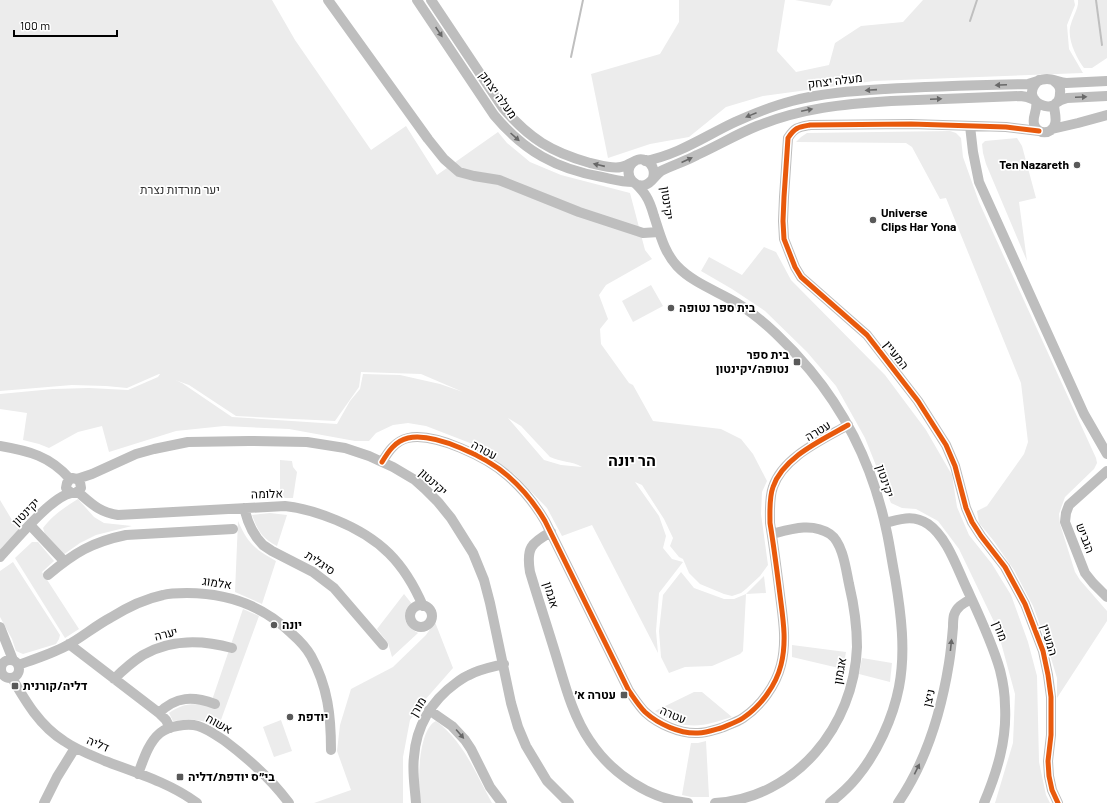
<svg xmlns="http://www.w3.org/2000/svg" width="1107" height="803" viewBox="0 0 1107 803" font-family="Barlow,Heebo,sans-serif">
<rect width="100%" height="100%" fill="#fff"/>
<path fill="#ececec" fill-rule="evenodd" d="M 0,0 L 272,0 L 295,40 L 371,150 L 406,126 L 437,175 L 498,132 L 507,143 L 530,162 L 561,175 L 630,193 L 645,250 L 652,259 L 606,285 L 599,295 L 608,319 L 600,329 L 601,344 L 629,383 L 633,385 L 653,421 L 721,429 L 741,439 L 753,454 L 767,481 L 762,492 L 761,514 L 768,565 L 760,576 L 746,589 L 741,593 L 732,596 L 724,594 L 700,584 L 689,573 L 683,559 L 679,557 L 670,546 L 673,538 L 664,519 L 642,485 L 635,482 L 659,516 L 666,536 L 663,548 L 672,559 L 683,562 L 659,593 L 656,631 L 658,653 L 592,525 L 562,536 L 547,508 L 514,474 L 470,443 L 426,426 L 408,423 L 393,425 L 376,433 L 369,441 L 355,441 L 289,429 L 224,426 L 176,431 L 109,452 L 102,426 L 78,432 L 49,448 L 39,444 L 23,440 L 27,413 L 0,409 L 0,394 L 53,389 L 89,388 L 128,390 L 158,377 L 160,374 L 159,374 L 127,388 L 106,386 L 72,385 L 0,391 ZM 361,372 L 421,374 L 463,392 L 440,384 L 400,375 L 363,374 L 360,389 L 350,401 L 337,424 L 232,417 L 182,383 L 175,380 L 189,385 L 236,416 L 335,421 L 359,387 ZM 508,418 L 521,426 L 550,457 C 560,462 572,461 582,467 L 561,465 L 544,460 Z
M 679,0 L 785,0 L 777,51 L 796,72 L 829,65 L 835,43 L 861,26 L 903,22 L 923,0 L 1074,0 L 1075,5 L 1067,25 L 1069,49 L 1083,73 L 874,81 L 763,96 L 726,107 L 689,137 L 650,144 L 608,158 L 591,74 L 660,54 L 679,22 Z
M 795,0 L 833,0 L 830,6 Z
M 1078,0 L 1107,0 L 1107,58 L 1092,68 L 1084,68 C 1076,57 1066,37 1071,24 C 1073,16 1079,8 1078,0 Z
M 950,131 L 956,133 L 961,138 L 963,157 L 979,202 L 1096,458 L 1097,463 L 1094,469 L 1065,497 L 1059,514 L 1060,524 L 1075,572 L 1080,580 L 1107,611 L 1107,621 L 1057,698 L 1057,678 L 1045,638 L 1033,606 L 1014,570 L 993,540 L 979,523 L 977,511 L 987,506 L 1024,454 L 1028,442 L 1021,383 L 946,198 L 940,199 L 912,147 L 906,143 L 796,142 L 801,137 L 807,133 Z
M 1017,138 L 1022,146 L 1036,198 L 1019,202 L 1027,261 L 986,164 L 983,153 L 982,144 L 985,141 Z
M 764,247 L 776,252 L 791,280 L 885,375 L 926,430 L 952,475 L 957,507 L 969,535 L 992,564 L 1011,595 L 1028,642 L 1037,676 L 1039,762 L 1046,795 L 1050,803 L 995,803 L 1013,743 L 1015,694 L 997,628 L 959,549 L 938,521 L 916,509 L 902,508 L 891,503 L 865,438 L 836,386 L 807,352 L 765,311 L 732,289 L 701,271 L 709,257 L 742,275 Z
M 651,285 L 663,306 L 633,322 L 622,301 Z
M 280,460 L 292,461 L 293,467 L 297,472 L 293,498 L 280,498 Z
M 78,499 L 94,517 L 104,523 L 132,526 L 96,535 L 80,543 L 63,555 L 45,534 L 43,528 C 54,514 64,508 78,499 Z
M 0,500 L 12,520 L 22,530 L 0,552 Z
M 270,513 L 287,515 L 277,546 C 262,538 258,531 252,515 Z
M 238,521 C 248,544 255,549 276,561 L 262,604 L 235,592 Z
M 32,542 L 38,542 L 54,561 L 42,572 L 79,629 L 65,638 L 15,558 Z
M 13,562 L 60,635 L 59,639 L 56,644 L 23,654 L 16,651 L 12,639 L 0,617 L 0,571 Z
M 681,572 L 694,588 L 724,599 L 734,599 L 746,594 L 764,576 L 766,593 L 746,594 L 743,651 L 740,654 L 712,666 L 685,667 L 669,673 L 661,657 L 659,631 L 663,595 Z
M 404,594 L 412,604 C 400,617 404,624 418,633 L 392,657 L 388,643 L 377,629 Z
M 243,609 L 259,616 L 218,728 C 204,718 189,719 173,721 L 169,713 C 183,703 193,703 210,706 Z
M 435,622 L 453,668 L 424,701 L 410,720 L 403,757 L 403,803 L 314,803 L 351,790 L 337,751 L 340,725 L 351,689 L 393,667 L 426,635 Z
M 792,645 L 846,652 L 843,669 L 792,657 Z
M 862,658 L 892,663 L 890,682 L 859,674 Z
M 694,692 L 702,692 L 732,717 C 713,723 697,729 677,723 C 669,720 662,715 655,711 Z
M 281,720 L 292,751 L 274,757 L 263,727 Z
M 436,721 C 464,742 476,774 492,803 L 421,803 C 417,785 418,729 436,721 Z
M 706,741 L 709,797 L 691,797 L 682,795 L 691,743 L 698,743 Z"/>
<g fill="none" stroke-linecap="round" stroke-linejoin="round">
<path stroke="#bfbfbf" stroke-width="2" d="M 1096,0 L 1102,45
M 970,21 L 977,0
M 571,57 L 583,0"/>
<path stroke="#bebebe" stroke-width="10" d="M 328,0 L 428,139 L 444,159 L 459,172 L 474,176 L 499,180 L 579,212 L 637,231 L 643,233 L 659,232
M 417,0 L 494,115 C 524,151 556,169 602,177 C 612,179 622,182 633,182
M 431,0 L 503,108 C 530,139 551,152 590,163 C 600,165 611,169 621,167 C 626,166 631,163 635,161
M 1039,80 C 1015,101 1060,120 1060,93 C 1061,87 1058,84 1053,80
M 1036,102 C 1038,110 1032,116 1034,124 C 1037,135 1052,135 1055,124 C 1057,118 1054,111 1054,105
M 1056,103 L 1061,100 L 1067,98 L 1107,96
M 970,126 L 973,152 L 979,182 L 1084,414 L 1107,454
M 1052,129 L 1078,123 L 1107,115
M 1039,131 L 1006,127 L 911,124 L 810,125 C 799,127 795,127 788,138 L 784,197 L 783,221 L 784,239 L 795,267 L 801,277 L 867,335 L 918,401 L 946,445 L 955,466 L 966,508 L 972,522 L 981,536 L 1005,567 L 1025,604 L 1043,651 L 1048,675 L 1051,697 L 1051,735 L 1048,761 L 1049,776 L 1052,790 L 1058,803
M 645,161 C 678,155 705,136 735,122 C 753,114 772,106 792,101 C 822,93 854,91 885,89 C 933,86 980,85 1028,84 C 1034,83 1040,79 1047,79 C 1053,79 1059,82 1066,83 L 1107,81
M 653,178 C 658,162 638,152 630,166 C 625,177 635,188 645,185 C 652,183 655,175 661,171 C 673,165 686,161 697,155 C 717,146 737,134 757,126 C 802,108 843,104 891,101 C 934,99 978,98 1021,96 L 1027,97 L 1035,100
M 636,184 C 640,188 643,191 646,196 C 650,202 652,209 654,216 C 660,234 664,252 677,266 C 693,283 717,291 737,303 C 763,319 791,347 810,370 C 849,417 875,474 887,533 C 890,547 892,562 895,577 C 901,613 906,651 899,687 C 893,718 877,753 857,777 C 849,787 840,795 830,803
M 0,446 C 29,451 50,456 70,479
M 382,462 C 388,452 395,441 408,438 C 435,432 488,458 508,476 C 523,489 535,504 545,521 L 629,691 C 634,698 639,706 645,712 C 658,724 680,734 698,733 C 706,733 714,730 721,728 C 728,725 737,722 743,718 C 761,706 776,685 781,665 C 787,641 783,619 780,595 C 777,571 774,547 770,523 C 770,511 769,498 773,487 C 783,457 822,440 848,425
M 1107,471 L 1069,505 L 1066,513 L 1065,522 L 1085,573 L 1093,583 L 1107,597
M 77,479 L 80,482 L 81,488 L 76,493 L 71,493 L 66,488 L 67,483 L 70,479 L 72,478 L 77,479 L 92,474 L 136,454 L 154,449 L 188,442 L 249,441 L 307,442 L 345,448 L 369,456 L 393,467 L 415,480 L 425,489 L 438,502 L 451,518 L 473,553 L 484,580 L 490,603 L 511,703 L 518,727 L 526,746 L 547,781 L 569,803
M 78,492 C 92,504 99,512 118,515 L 285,506 C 303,508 319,513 336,520 C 380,538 404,562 423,606
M 244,508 L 248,521 L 252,530 L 257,538 L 263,545 L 272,551 L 313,572 L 334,588 L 383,645
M 885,523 C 901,519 913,514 928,524 C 947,537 957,568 967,589 C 979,615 992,642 1000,670 C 1003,682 1005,694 1005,706 C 1007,740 997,772 984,803
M 30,525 L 64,561
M 551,532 C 531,543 526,548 530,572 C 539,602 549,632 558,662 C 566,689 574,718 590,741 C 611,773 649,799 688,803
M 0,557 C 15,541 51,497 71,493
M 48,575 C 74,553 92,542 126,535 L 233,529
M410 616a11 11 0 1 1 22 0a11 11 0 1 1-22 0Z
M 0,627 L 13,660
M 69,644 L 159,713 L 166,720 L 170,728
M1 669a9 9 0 1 1 18 0a9 9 0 1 1-18 0Z
M 18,665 C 35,659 51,654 66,646 C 81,638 95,626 110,618 C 126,608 144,599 163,595 C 170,593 179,593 187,593 C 227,593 262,605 291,633 C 299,640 306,647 311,656 C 328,687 331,716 331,750
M 12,678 C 26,702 40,726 64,741 C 77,750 91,755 105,761 C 137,773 170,783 197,803
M 114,679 C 123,670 132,662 143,655 C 170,639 203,640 232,648
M 429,710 L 452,726 L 465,740 L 471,749 L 490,787 L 502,803
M 159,713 C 176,696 193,696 215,704
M 138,774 C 143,761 148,743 160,733 C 168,726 188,723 198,726 C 208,729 217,736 225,741 C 249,759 271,779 289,803
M 44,803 L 57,777 L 75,748
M 416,803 C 415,788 412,772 414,757 C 416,727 431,701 456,683 C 460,680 464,677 469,675 C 480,669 492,667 504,664
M 715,803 C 796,798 854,726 857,647 C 857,626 854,605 849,584 C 846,570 843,543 830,534 C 812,522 791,529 772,534
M 898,803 C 926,762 941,713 949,663 C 951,651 952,639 953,627 C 953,623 953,619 954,615 C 957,606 964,603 971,599"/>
<defs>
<path id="cycleway" d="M 1039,131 L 1006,127 L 911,124 L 810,125 C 799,127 795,127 788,138 L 784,197 L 783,221 L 784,239 L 795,267 L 801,277 L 867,335 L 918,401 L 946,445 L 955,466 L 966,508 L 972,522 L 981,536 L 1005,567 L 1025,604 L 1043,651 L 1048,675 L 1051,697 L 1051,735 L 1048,761 L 1049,776 L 1052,790 L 1058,803
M 382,462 C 388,452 395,441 408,438 C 435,432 488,458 508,476 C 523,489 535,504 545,521 L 629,691 C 634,698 639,706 645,712 C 658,724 680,734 698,733 C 706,733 714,730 721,728 C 728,725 737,722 743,718 C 761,706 776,685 781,665 C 787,641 783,619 780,595 C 777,571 774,547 770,523 C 770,511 769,498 773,487 C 783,457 822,440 848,425"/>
</defs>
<use href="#cycleway" stroke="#fff" stroke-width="8"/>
<use href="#cycleway" stroke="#e8590c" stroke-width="5"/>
</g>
<defs><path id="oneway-solid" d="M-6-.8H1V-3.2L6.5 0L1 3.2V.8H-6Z"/></defs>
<g fill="#686868">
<use href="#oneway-solid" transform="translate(439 32) rotate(56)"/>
<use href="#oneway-solid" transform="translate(1001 85) rotate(178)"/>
<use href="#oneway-solid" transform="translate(871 90) rotate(176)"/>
<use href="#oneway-solid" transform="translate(1081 97) rotate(-2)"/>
<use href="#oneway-solid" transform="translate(936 99) rotate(-2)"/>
<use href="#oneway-solid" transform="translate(807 110) rotate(-12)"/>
<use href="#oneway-solid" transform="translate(751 115) rotate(158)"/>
<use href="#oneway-solid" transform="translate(515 137) rotate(42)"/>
<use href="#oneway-solid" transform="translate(687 160) rotate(-24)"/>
<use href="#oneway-solid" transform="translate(599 165) rotate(-167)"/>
<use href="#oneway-solid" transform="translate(951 645) rotate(-84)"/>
<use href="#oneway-solid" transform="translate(460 734) rotate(49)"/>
<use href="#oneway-solid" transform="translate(917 769) rotate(-64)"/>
</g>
<g fill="#595959" stroke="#fff" stroke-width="1.5">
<circle cx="1077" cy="165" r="4"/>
<circle cx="873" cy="220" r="4"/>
<circle cx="671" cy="308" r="4"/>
<rect x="793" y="358" width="8" height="8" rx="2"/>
<circle cx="274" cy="625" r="4"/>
<rect x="11" y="682" width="8" height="8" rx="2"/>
<rect x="620" y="691" width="8" height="8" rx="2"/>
<circle cx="290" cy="717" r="4"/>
<rect x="176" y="773" width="8" height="8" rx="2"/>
</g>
<g text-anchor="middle" stroke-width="3.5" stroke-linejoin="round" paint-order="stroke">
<g font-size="12" fill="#000" stroke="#fff">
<text transform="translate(835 81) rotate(-7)" y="4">מעלה יצחק</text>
<text transform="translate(498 95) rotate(54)" y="4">מעלה יצחק</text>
<text transform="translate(667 203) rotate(82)" y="4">יקינטון</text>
<text transform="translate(896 355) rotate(52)" y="4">המעיין</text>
<text transform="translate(818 431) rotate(-31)" y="4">עטרה</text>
<text transform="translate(484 450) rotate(29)" y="4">עטרה</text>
<text transform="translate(885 481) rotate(72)" y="4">יקינטון</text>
<text transform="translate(433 482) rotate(42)" y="4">יקינטון</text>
<text transform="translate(267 494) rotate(-2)" y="4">אלומה</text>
<text transform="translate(26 512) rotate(-45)" y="4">יקינטון</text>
<text transform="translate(1085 538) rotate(69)" y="4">הגביש</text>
<text transform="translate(320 563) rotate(33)" y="4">סיגלית</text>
<text transform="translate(217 583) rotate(9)" y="4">אלמוג</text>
<text transform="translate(551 595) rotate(73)" y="4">אגמון</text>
<text transform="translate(1000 631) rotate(68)" y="4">מורן</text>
<text transform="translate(166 634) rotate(-14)" y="4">יערה</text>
<text transform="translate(1049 640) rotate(73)" y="4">המעיין</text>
<text transform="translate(840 671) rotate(-80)" y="4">אגמון</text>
<text transform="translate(929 698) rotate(-76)" y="4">ניצן</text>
<text transform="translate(418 707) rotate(-59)" y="4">מורן</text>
<text transform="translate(673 715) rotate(23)" y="4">עטרה</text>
<text transform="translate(219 724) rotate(29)" y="4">אשוח</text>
<text transform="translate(98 744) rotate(23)" y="4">דליה</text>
</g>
<g font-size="12" font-weight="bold" fill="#000" stroke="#fff" text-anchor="start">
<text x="1069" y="169" text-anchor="end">Ten Nazareth</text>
<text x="881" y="217">Universe<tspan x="881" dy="14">Clips Har Yona</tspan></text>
<text x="679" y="312">בית ספר נטופה</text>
<text x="789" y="359" text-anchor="end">בית ספר<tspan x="789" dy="14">נטופה/יקינטון</tspan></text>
<text x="282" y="629">יונה</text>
<text x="23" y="690">דליה/קורנית</text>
<text x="616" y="699" text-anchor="end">עטרה א׳</text>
<text x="298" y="721">יודפת</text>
<text x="188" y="781">בי״ס יודפת/דליה</text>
</g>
<g font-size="12" fill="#333" stroke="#fff">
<text x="180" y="194">יער מורדות נצרת</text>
</g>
<g font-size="16" font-weight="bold" fill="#000" stroke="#fff">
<text x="632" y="466">הר יונה</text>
</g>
</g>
<path d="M14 30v6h103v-6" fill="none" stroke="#000000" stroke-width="2"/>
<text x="20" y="30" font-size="12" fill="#000000" stroke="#ffffff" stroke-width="3" paint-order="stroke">100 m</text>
</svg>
